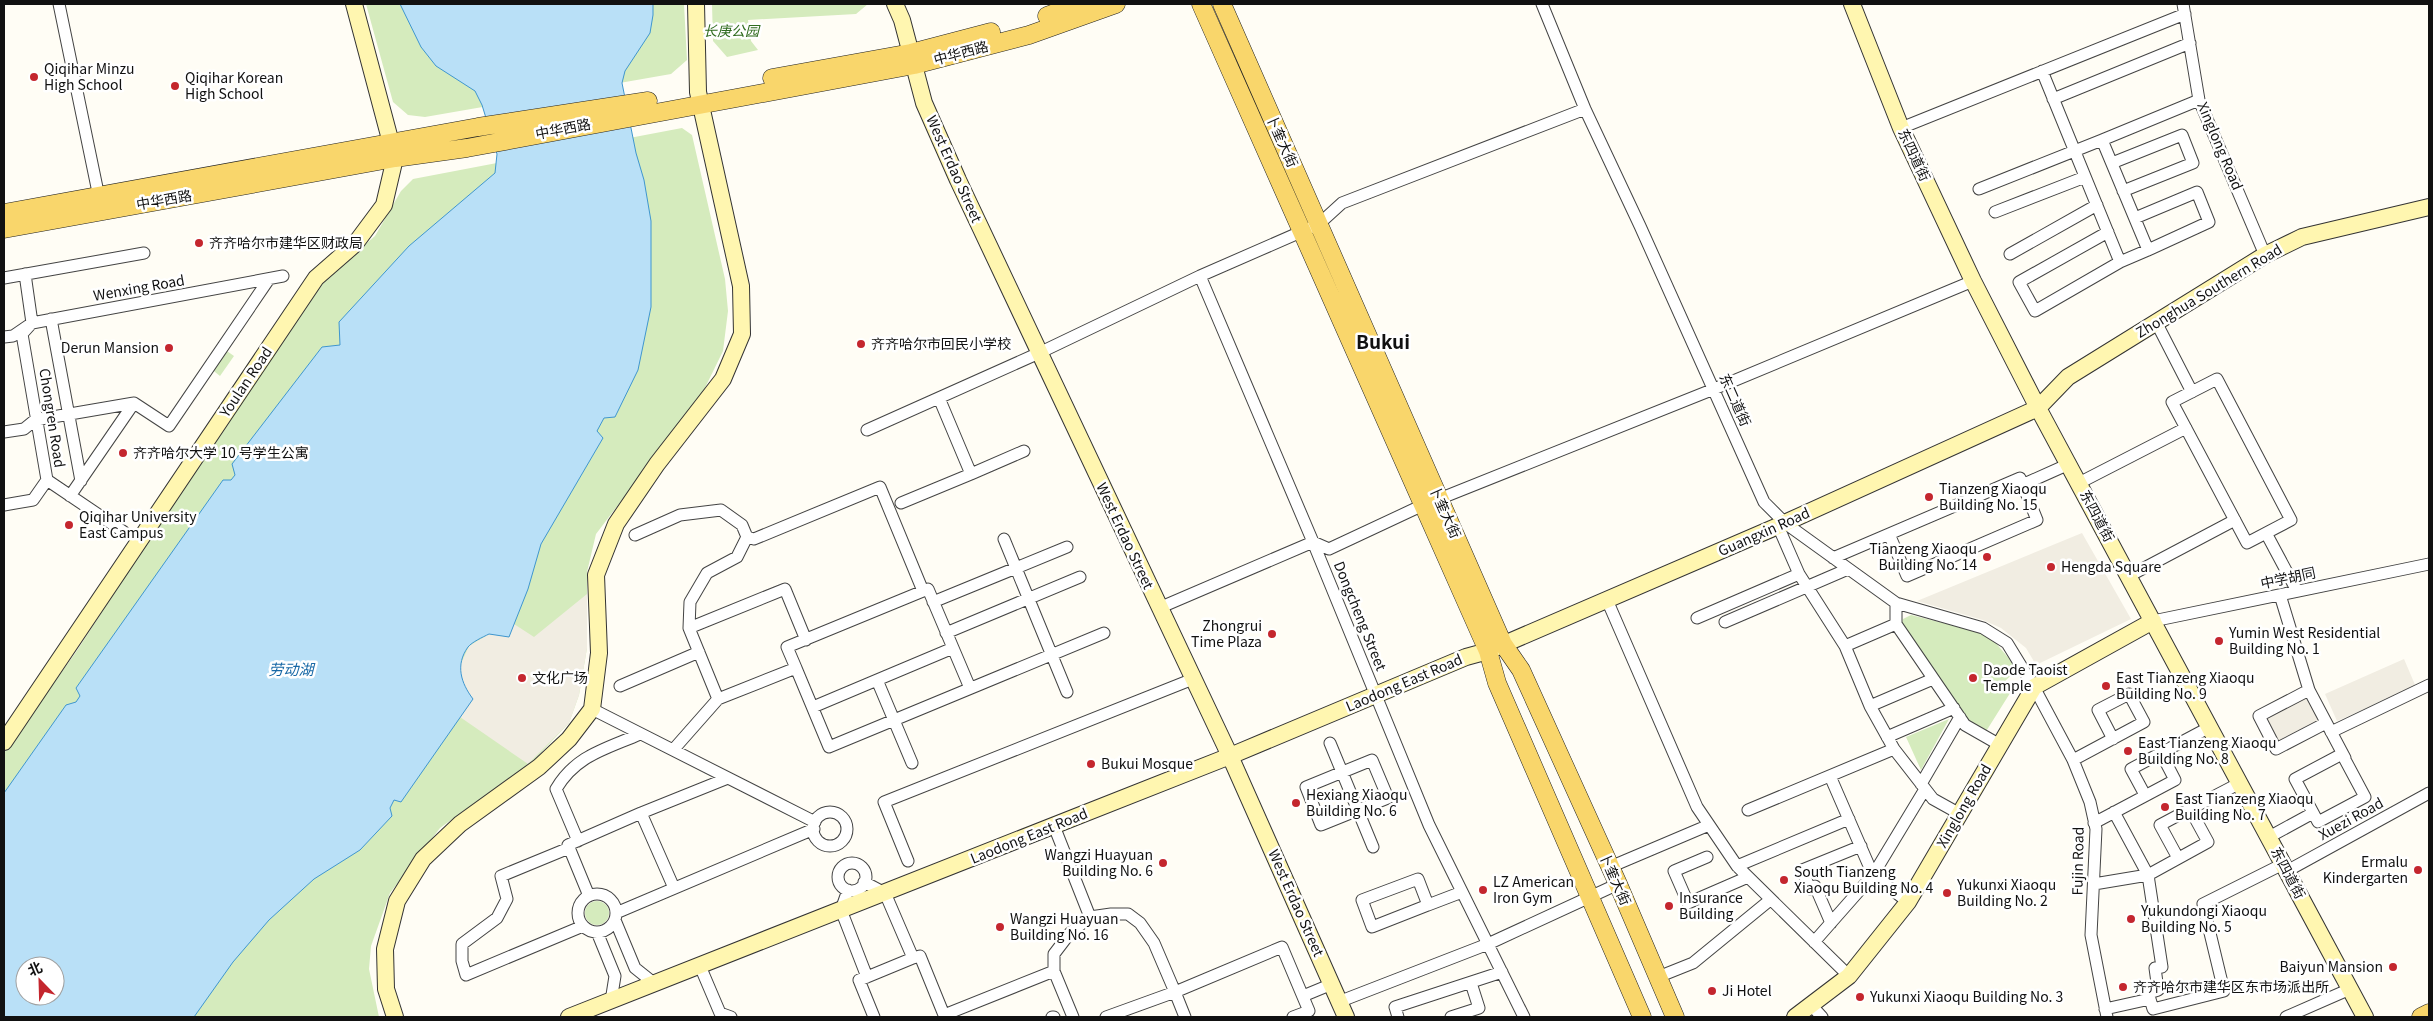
<svg xmlns="http://www.w3.org/2000/svg" width="2433" height="1021" viewBox="0 0 2433 1021" font-family="Georgia,'Noto Sans SC',serif">
<rect width="100%" height="100%" fill="#fffdf5"/>
<path fill="#d5ebbd" fill-rule="evenodd" d="M 366,4 L 684,4 L 687,60 L 671,74 L 425,117 L 408,115 L 393,102 Z
M 712,4 L 868,4 L 856,14 L 748,20 L 751,41 L 758,50 L 727,57 L 713,41 Z
M 682,128 L 692,135 L 725,279 L 728,311 L 723,351 L 701,396 L 596,534 L 587,572 L 587,648 L 579,695 L 569,723 L 534,760 L 440,828 L 390,893 L 371,946 L 369,969 L 379,1017 L 4,1017 L 4,753 L 76,652 L 274,347 L 309,298 L 333,272 L 375,236 L 401,191 L 413,179 ZM 25,966 L 55,966 L 55,996 L 25,996 Z
M 224,349 L 234,356 L 220,376 L 210,368 Z
M 1911,615 L 1983,633 L 1994,641 L 2018,669 L 2005,681 L 2012,690 L 1985,733 C 1948,707 1925,660 1902,622 L 1903,619 Z
M 1949,719 L 1921,770 L 1906,737 Z
M585 913a12 12 0 1 1 24 0a12 12 0 1 1-24 0Z"/>
<path fill="#f1ede2" d="M 2082,533 L 2131,619 L 2036,665 L 2026,648 L 2001,628 L 1983,620 L 1917,601 Z
M 587,594 L 587,648 L 579,695 L 569,723 L 528,764 L 460,717 L 473,699 L 465,688 L 459,668 L 469,646 L 489,634 L 509,637 L 514,624 L 534,637 Z
M 2404,659 L 2416,687 L 2337,721 L 2325,694 Z
M 2307,695 L 2321,721 L 2278,743 L 2265,717 Z"/>
<path fill="#b9e0f7" stroke="#3f96cf" fill-rule="evenodd" d="M 400,4 L 653,4 L 653,15 L 650,33 L 625,71 L 622,83 L 636,153 L 644,180 L 651,221 L 651,307 L 638,370 L 615,417 L 604,418 L 597,431 L 603,438 L 541,544 L 528,589 L 509,637 L 489,634 C 483,637 472,642 468,647 C 455,665 461,683 473,699 L 401,802 L 394,800 L 390,808 L 392,816 L 360,850 L 314,879 L 269,920 L 233,962 L 194,1017 L 4,1017 L 4,793 L 66,705 L 76,702 L 80,696 L 76,688 L 223,480 L 231,480 L 235,475 L 232,464 L 322,347 L 340,345 L 339,322 L 409,246 L 495,173 L 497,154 L 482,105 L 475,91 L 436,66 L 421,47 ZM 25,966 L 55,966 L 55,996 L 25,996 Z"/>
<g fill="none" stroke-linecap="round" stroke-linejoin="round">
<defs>
<path id="street" d="M 59,4 L 100,202
M 1542,4 L 1585,109 L 1640,226 L 1764,502 L 1785,523 L 1896,603 L 1983,628 L 2007,643 L 2034,687 L 2073,760 L 2090,802 L 2096,829 L 2091,935 L 2107,1017
M 2183,4 L 2199,100 L 2265,255
M 2053,99 L 2190,43
M 1901,128 L 2185,14
M 2102,140 L 2199,100
M 2112,163 L 2182,135 L 2193,163 L 2123,191
M 1979,189 L 2102,140 L 2148,250 L 2120,262 L 2042,71
M 1995,212 L 2085,177
M 2135,218 L 2197,192 L 2209,222 L 2148,250
M 2108,232 L 2019,282 L 2035,311 L 2120,262
M 2010,254 L 2097,205
M 25,274 L 32,323 L 22,334 L 47,480 L 124,532
M 1200,276 L 1313,542 L 1429,825 L 1524,1017
M 4,278 L 144,253
M 51,319 L 81,481
M 2156,322 L 2192,392
M 4,337 L 13,336 L 32,323 L 283,276
M 2217,379 L 2291,520 L 2247,543 L 2172,402 Z
M 134,403 L 169,426 L 269,279
M 867,430 L 1039,353 L 1200,276 L 1319,224 L 1342,203 L 1585,109
M 4,432 L 24,429 L 35,420 L 134,403
M 971,474 L 1024,451
M 2079,483 L 2186,428
M 2022,485 L 2069,464
M 70,496 L 134,403
M 1439,499 L 1714,389 L 1973,281
M 901,503 L 971,474 L 939,398
M 4,505 L 33,500 L 47,480
M 1778,526 L 1799,574 L 1845,646
M 2266,533 L 2297,591
M 635,535 L 680,515 L 721,510 L 742,525 L 747,537
M 1004,539 L 1067,692
M 1833,558 L 2020,478 L 2037,520 L 1907,576 L 1889,534
M 2129,576 L 2235,520
M 2280,595 L 2309,690 L 2345,758
M 1607,600 L 1697,807 L 1737,866 L 1849,976
M 933,602 L 1067,547
M 1896,603 L 1896,624 L 1965,725 L 2000,745
M 1159,608 L 1313,542 L 1329,549 L 1423,505
M 1697,618 L 1799,574
M 2153,621 L 2429,564
M 1725,622 L 1848,569
M 689,628 L 690,602 L 707,573 L 737,557 L 747,537 L 754,539 L 880,487 L 923,591
M 946,633 L 1080,577
M 796,668 L 787,647 L 928,589 L 970,688
M 877,680 L 953,648
M 620,686 L 699,652
M 2309,690 L 2259,716 L 2276,749 L 2326,723
M 718,699 L 689,628 L 785,589 L 806,640
M 1870,706 L 1933,679
M 813,707 L 877,680 L 912,763
M 592,709 L 815,822
M 2331,732 L 2429,685
M 1887,737 L 1954,708
M 1330,743 L 1373,847
M 1894,749 L 1933,799 L 1960,814
M 673,750 L 718,699 L 796,668 L 829,747 L 1104,633
M 2161,753 L 2210,727
M 2342,754 L 2365,797 L 2318,822 L 2295,779 Z
M 1372,760 L 1388,798 L 1321,825 L 1306,787 Z
M 2073,760 L 2144,722 L 2129,694 L 2098,710 L 2113,739
M 1830,776 L 1873,875 L 1908,902
M 1921,784 L 1960,717
M 1748,810 L 1894,749 L 1870,706 L 1845,646 L 1896,624
M813 829a17 17 0 1 1 34 0a17 17 0 1 1-34 0Z
M 2114,812 L 2148,875 L 2208,842 L 2190,809 L 2240,783
M 2094,823 L 2175,780 L 2161,753 L 2131,769 L 2145,795
M 1054,826 L 1090,917
M 2269,837 L 2313,813
M 578,841 L 556,789 C 576,755 606,749 640,734
M 569,848 L 501,876 L 507,899 L 497,918 L 462,944 L 462,961 L 466,975 L 583,926
M 1707,857 L 1674,871 L 1688,903 L 1748,877
M 2178,858 L 2160,825 L 2190,809
M 908,861 L 884,802 L 1193,679
M838 877a14 14 0 1 1 28 0a14 14 0 1 1-28 0Z
M 1737,866 L 1849,819
M 1610,867 L 1709,825
M 2287,871 L 2429,793
M 864,882 L 885,893 L 913,958 L 920,956 L 944,1015
M 2094,884 L 2148,875 L 2162,967 L 2155,968 L 2158,990 L 2149,993 L 2150,999 L 2105,1009
M 674,888 L 641,813 L 728,778
M 848,890 L 841,910 L 867,977 L 859,980 L 874,1017
M578 913a19 19 0 1 1 38 0a19 19 0 1 1-38 0Z
M 589,896 L 568,845 L 641,813
M 1428,905 L 1372,927 L 1362,900 L 1418,879 L 1428,905 L 1462,892
M 616,913 L 814,829
M 615,920 L 635,968 L 655,984
M 1831,923 L 1815,886 L 1810,889 L 1802,870 L 1861,846
M 597,932 L 615,976 L 611,1001
M 1814,942 L 1873,875 L 1925,789
M 700,966 L 720,1013 L 731,1017
M 867,977 L 913,958
M 1658,977 L 1693,963 L 1770,900
M 1303,996 L 1332,984
M 2150,999 L 2153,1009 L 2224,991 L 2203,904 L 2283,864
M 1341,1001 L 1488,944 L 1618,884
M 1811,1005 L 1822,1017
M 945,1017 L 944,1015 L 1054,971
M 1052,1017 L 1054,1017
M 1073,1017 L 1054,971 L 1054,954 L 1070,933 L 1090,917 L 1111,914 L 1128,914 L 1140,923 L 1154,943 L 1175,992 L 1106,1017
M 1185,1017 L 1175,992 L 1282,947 L 1309,1011 L 1293,1017
M 1398,1017 L 1395,1007 L 1502,972
M 1451,1017 L 1479,1008 L 1471,983
M 2286,1017 L 2350,989"/>
<path id="secondary" d="M 895,4 L 902,20 L 924,103 L 958,180 L 1230,756 L 1346,1017
M 1852,4 L 1901,128 L 1973,281 L 2038,408 L 2365,1017
M 4,742 L 316,278 L 355,244 L 384,205 L 395,158 L 354,4
M 395,1017 L 386,989 L 385,949 L 397,901 L 423,859 L 460,824 L 539,767 L 569,739 L 592,709 L 599,653 L 596,575 L 616,524 L 657,464 L 723,379 L 742,334 L 741,286 L 698,92 L 696,4
M 569,1017 L 1230,756 L 1466,657 L 1488,651 L 1778,526 L 2038,408 L 2068,377 L 2265,255 L 2302,237 L 2429,207
M 1795,1017 L 1849,976 L 1908,902 L 2034,687 L 2153,621"/>
<path id="primary" d="M 1201,4 L 1488,651 L 1497,683 L 1642,1017
M 1222,4 L 1503,644 L 1521,670 L 1618,884 L 1675,1017
M 1047,16 L 1079,4
M 772,78 L 911,53 L 991,32
M 4,213 L 478,127 L 648,101
M 4,229 L 395,158 L 467,148 L 914,65 L 1029,35 L 1116,4
M 2421,1017 L 2429,1013"/>
</defs>
<use href="#street" stroke="#444" stroke-width="13"/>
<use href="#secondary" stroke="#333" stroke-width="18"/>
<use href="#primary" stroke="#222" stroke-width="19"/>
<use href="#street" stroke="#fff" stroke-width="11"/>
<use href="#secondary" stroke="#fff6b0" stroke-width="16"/>
<use href="#primary" stroke="#f9d66b" stroke-width="18"/>
</g>
<g fill="#c4262e" stroke="#fff" stroke-width="2">
<circle cx="34" cy="77" r="5"/>
<circle cx="175" cy="86" r="5"/>
<circle cx="199" cy="243" r="5"/>
<circle cx="861" cy="344" r="5"/>
<circle cx="169" cy="348" r="5"/>
<circle cx="123" cy="453" r="5"/>
<circle cx="1929" cy="497" r="5"/>
<circle cx="69" cy="525" r="5"/>
<circle cx="1987" cy="557" r="5"/>
<circle cx="2051" cy="567" r="5"/>
<circle cx="1272" cy="634" r="5"/>
<circle cx="2219" cy="641" r="5"/>
<circle cx="522" cy="678" r="5"/>
<circle cx="1973" cy="678" r="5"/>
<circle cx="2106" cy="686" r="5"/>
<circle cx="2128" cy="751" r="5"/>
<circle cx="1091" cy="764" r="5"/>
<circle cx="1296" cy="803" r="5"/>
<circle cx="2165" cy="807" r="5"/>
<circle cx="1163" cy="863" r="5"/>
<circle cx="2418" cy="870" r="5"/>
<circle cx="1784" cy="880" r="5"/>
<circle cx="1483" cy="890" r="5"/>
<circle cx="1947" cy="893" r="5"/>
<circle cx="1669" cy="906" r="5"/>
<circle cx="2131" cy="919" r="5"/>
<circle cx="1000" cy="927" r="5"/>
<circle cx="2393" cy="967" r="5"/>
<circle cx="2123" cy="987" r="5"/>
<circle cx="1712" cy="991" r="5"/>
<circle cx="1860" cy="997" r="5"/>
</g>
<g text-anchor="middle" stroke-width="5" stroke-linejoin="round" paint-order="stroke">
<g font-size="14" font-style="italic" fill="#2f6b1f" stroke="#fff">
<text x="731" y="36">长庚公园</text>
</g>
<g font-size="14" fill="#111" stroke="#fff">
<text transform="translate(961 53) rotate(-15)" y="5">中华西路</text>
<text transform="translate(563 129) rotate(-11)" y="5">中华西路</text>
<text transform="translate(1282 141) rotate(66)" y="5">卜奎大街</text>
<text transform="translate(2220 146) rotate(67)" y="5">Xinglong Road</text>
<text transform="translate(1914 155) rotate(65)" y="5">东四道街</text>
<text transform="translate(954 169) rotate(66)" y="5">West Erdao Street</text>
<text transform="translate(164 200) rotate(-10)" y="5">中华西路</text>
<text transform="translate(139 288) rotate(-10)" y="5">Wenxing Road</text>
<text transform="translate(2209 291) rotate(-31)" y="5">Zhonghua Southern Road</text>
<text transform="translate(246 382) rotate(-56)" y="5">Youlan Road</text>
<text transform="translate(1735 400) rotate(66)" y="5">东二道街</text>
<text transform="translate(52 418) rotate(81)" y="5">Chongren Road</text>
<text transform="translate(1445 512) rotate(66)" y="5">卜奎大街</text>
<text transform="translate(2097 516) rotate(62)" y="5">东四道街</text>
<text transform="translate(1764 532) rotate(-24)" y="5">Guangxin Road</text>
<text transform="translate(1125 536) rotate(65)" y="5">West Erdao Street</text>
<text transform="translate(2288 578) rotate(-12)" y="5">中学胡同</text>
<text transform="translate(1360 616) rotate(68)" y="5">Dongcheng Street</text>
<text transform="translate(1404 683) rotate(-23)" y="5">Laodong East Road</text>
<text transform="translate(1964 806) rotate(-60)" y="5">Xinglong Road</text>
<text transform="translate(2351 819) rotate(-29)" y="5">Xuezi Road</text>
<text transform="translate(1029 836) rotate(-22)" y="5">Laodong East Road</text>
<text transform="translate(2078 861) rotate(-89)" y="5">Fujin Road</text>
<text transform="translate(2288 873) rotate(62)" y="5">东四道街</text>
<text transform="translate(1615 879) rotate(66)" y="5">卜奎大街</text>
<text transform="translate(1296 903) rotate(66)" y="5">West Erdao Street</text>
</g>
<g font-size="14" fill="#111" stroke="#fff" text-anchor="start">
<text x="44" y="74">Qiqihar Minzu<tspan x="44" dy="16">High School</tspan></text>
<text x="185" y="83">Qiqihar Korean<tspan x="185" dy="16">High School</tspan></text>
<text x="209" y="248">齐齐哈尔市建华区财政局</text>
<text x="871" y="349">齐齐哈尔市回民小学校</text>
<text x="159" y="353" text-anchor="end">Derun Mansion</text>
<text x="133" y="458">齐齐哈尔大学 10 号学生公寓</text>
<text x="1939" y="494">Tianzeng Xiaoqu<tspan x="1939" dy="16">Building No. 15</tspan></text>
<text x="79" y="522">Qiqihar University<tspan x="79" dy="16">East Campus</tspan></text>
<text x="1977" y="554" text-anchor="end">Tianzeng Xiaoqu<tspan x="1977" dy="16">Building No. 14</tspan></text>
<text x="2061" y="572">Hengda Square</text>
<text x="1262" y="631" text-anchor="end">Zhongrui<tspan x="1262" dy="16">Time Plaza</tspan></text>
<text x="2229" y="638">Yumin West Residential<tspan x="2229" dy="16">Building No. 1</tspan></text>
<text x="1983" y="675">Daode Taoist<tspan x="1983" dy="16">Temple</tspan></text>
<text x="532" y="683">文化广场</text>
<text x="2116" y="683">East Tianzeng Xiaoqu<tspan x="2116" dy="16">Building No. 9</tspan></text>
<text x="2138" y="748">East Tianzeng Xiaoqu<tspan x="2138" dy="16">Building No. 8</tspan></text>
<text x="1101" y="769">Bukui Mosque</text>
<text x="1306" y="800">Hexiang Xiaoqu<tspan x="1306" dy="16">Building No. 6</tspan></text>
<text x="2175" y="804">East Tianzeng Xiaoqu<tspan x="2175" dy="16">Building No. 7</tspan></text>
<text x="1153" y="860" text-anchor="end">Wangzi Huayuan<tspan x="1153" dy="16">Building No. 6</tspan></text>
<text x="2408" y="867" text-anchor="end">Ermalu<tspan x="2408" dy="16">Kindergarten</tspan></text>
<text x="1794" y="877">South Tianzeng<tspan x="1794" dy="16">Xiaoqu Building No. 4</tspan></text>
<text x="1493" y="887">LZ American<tspan x="1493" dy="16">Iron Gym</tspan></text>
<text x="1957" y="890">Yukunxi Xiaoqu<tspan x="1957" dy="16">Building No. 2</tspan></text>
<text x="1679" y="903">Insurance<tspan x="1679" dy="16">Building</tspan></text>
<text x="2141" y="916">Yukundongi Xiaoqu<tspan x="2141" dy="16">Building No. 5</tspan></text>
<text x="1010" y="924">Wangzi Huayuan<tspan x="1010" dy="16">Building No. 16</tspan></text>
<text x="2383" y="972" text-anchor="end">Baiyun Mansion</text>
<text x="2133" y="992">齐齐哈尔市建华区东市场派出所</text>
<text x="1722" y="996">Ji Hotel</text>
<text x="1870" y="1002">Yukunxi Xiaoqu Building No. 3</text>
</g>
<g font-size="15" font-style="italic" fill="#1768a6" stroke="#fff">
<text x="291" y="675">劳动湖</text>
</g>
<g font-size="19" font-weight="bold" fill="#111" stroke="#fff">
<text x="1383" y="349">Bukui</text>
</g>
</g>
<rect width="2433" height="1021" fill="none" stroke="#111111" stroke-width="10"/>
<g transform="translate(40 981) rotate(337)"><circle r="24" fill="#ffffff" stroke="#a0a0a0"/>
<path d="M0-4L9 19L0 12L-9 19Z" fill="#c4262e"/>
<text y="-8" font-size="14" font-weight="bold" text-anchor="middle" fill="#111111">北</text>
</g>
</svg>
